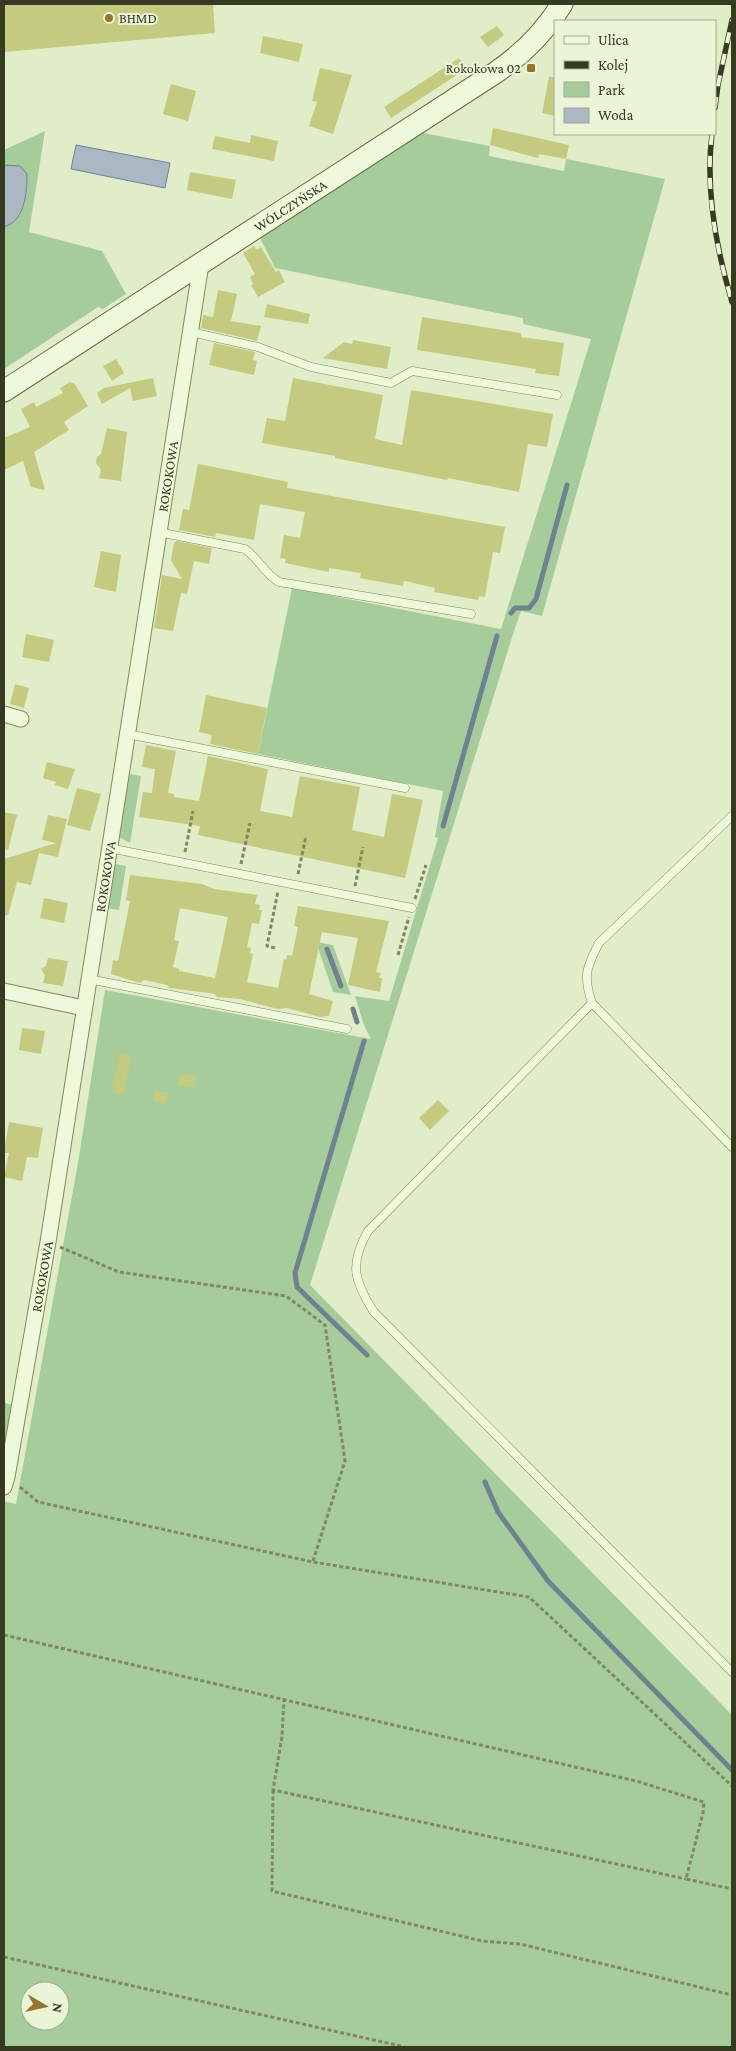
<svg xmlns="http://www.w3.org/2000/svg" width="736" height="2051" viewBox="0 0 736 2051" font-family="'Crimson Pro',serif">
<rect width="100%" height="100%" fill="#e0edc8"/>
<path fill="#a6cc9c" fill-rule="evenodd" d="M 45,131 L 29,232 L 102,251 L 126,294 L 103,309 L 98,307 L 4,369 L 4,150 Z
M 423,133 L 490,146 L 489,156 L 564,171 L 566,159 L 665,179 L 542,616 L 521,611 L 514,631 L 310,1285 L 732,1715 L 732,2047 L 4,2047 L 4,1501 L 16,1504 L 78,1163 L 105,990 L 371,1039 L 364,1025 L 355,996 L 389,1001 L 438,838 L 435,837 L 443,791 L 258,754 L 292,588 L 501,629 L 591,339 L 523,324 L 523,318 L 275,268 L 260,238 ZM 30,1991 L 60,1991 L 60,2021 L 30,2021 Z
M 126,773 L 141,776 L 130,843 L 117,836 Z
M 115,864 L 126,866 L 119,910 L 106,908 Z
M 316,942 L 333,945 L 351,995 L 333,992 Z
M 4,1403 L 14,1405 L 4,1464 Z"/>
<path fill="#a9b8c2" stroke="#6f8290" d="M 76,145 L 170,163 L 165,188 L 71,169 Z
M 4,165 L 20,166 L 27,174 C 27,193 25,221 4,227 Z"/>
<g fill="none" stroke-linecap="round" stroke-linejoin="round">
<path stroke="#6f8290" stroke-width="5" d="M 511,613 L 515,608 L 529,608 L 536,599 L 567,485
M 443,826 L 497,636
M 327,949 L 341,986
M 353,1009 L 357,1022
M 364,1041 L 295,1273 L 297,1287 L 367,1355
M 485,1482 L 498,1512 L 548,1581 L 732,1770"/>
</g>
<path fill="#c4ca7f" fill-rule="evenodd" d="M 4,4 L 213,4 L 215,33 L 4,52 Z
M 497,26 L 504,35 L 488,47 L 480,37 Z
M 263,36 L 303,44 L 299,62 L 260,53 Z
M 459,58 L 466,69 L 391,118 L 384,107 Z
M 320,68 L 352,75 L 333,134 L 309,126 L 317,102 L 312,101 Z
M 549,77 L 555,77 L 555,116 L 542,113 Z
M 171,84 L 196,91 L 188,121 L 163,114 Z
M 493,128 L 569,145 L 566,159 L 539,154 L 538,158 L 490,145 Z
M 251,135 L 278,141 L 274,161 L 212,149 L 215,136 L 250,143 Z
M 190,172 L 236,180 L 232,199 L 187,190 Z
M 254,246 L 256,250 L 261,247 L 276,272 L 279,270 L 285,282 L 258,297 L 251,285 L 253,284 L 250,277 L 255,274 L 243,253 Z
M 218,290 L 237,294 L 231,321 L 261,326 L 257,341 L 201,328 L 203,315 L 213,317 Z
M 267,304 L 310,314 L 308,324 L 264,317 Z
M 422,317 L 521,333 L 521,337 L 564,343 L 559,376 L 535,373 L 536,369 L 417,350 Z
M 353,340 L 391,347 L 387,369 L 323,358 L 344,342 L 352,344 Z
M 214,343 L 255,352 L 253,360 L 257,361 L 254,375 L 209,365 Z
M 116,359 L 124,373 L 112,381 L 103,366 Z
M 153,378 L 157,396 L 133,401 L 130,388 L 102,404 L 97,393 L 104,388 Z
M 293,378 L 383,395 L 375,439 L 402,445 L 411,390 L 553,414 L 547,447 L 528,444 L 519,492 L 448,478 L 447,480 L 335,458 L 335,456 L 262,443 L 267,418 L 285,421 Z
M 70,382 L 75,384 L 88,406 L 64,422 L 69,430 L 34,452 L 45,490 L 31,487 L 23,461 L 4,470 L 4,438 L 30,427 L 21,409 L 34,402 L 36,407 L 63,393 L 60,388 Z
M 107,428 L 127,432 L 121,481 L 99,478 L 101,470 L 96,463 L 97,457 L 101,454 Z
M 198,464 L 288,482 L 287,488 L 505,527 L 500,553 L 493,552 L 485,597 L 479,596 L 478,600 L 434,592 L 435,588 L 418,584 L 404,581 L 403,586 L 360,578 L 361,573 L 329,568 L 329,572 L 285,563 L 286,559 L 280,558 L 284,535 L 300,538 L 305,512 L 260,504 L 254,540 L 216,533 L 215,537 L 179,530 L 183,509 L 189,510 Z
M 177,541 L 212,548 L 209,564 L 194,561 L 187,594 L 181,593 L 173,631 L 154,628 L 162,575 L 182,579 L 171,560 L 174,543 Z
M 101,551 L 121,555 L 116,592 L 94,587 Z
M 26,634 L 54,640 L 49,662 L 22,657 Z
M 15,684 L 29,688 L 24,708 L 10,704 Z
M 206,695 L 267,708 L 258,754 L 210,744 L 212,735 L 199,732 Z
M 146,745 L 176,751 L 168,793 L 174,794 L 174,797 L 199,801 L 208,756 L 268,769 L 260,811 L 292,817 L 300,776 L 360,787 L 352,830 L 356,831 L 384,837 L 392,794 L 423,800 L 405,878 L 198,835 L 200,826 L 139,817 L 143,792 L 152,793 L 155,769 L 142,767 Z
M 47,762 L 75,769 L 68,789 L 55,785 L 56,782 L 43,778 Z
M 77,788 L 101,794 L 90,831 L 67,825 Z
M 4,812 L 17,815 L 8,850 L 4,849 Z
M 48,815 L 67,819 L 58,857 L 39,853 L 31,885 L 17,882 L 8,915 L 4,915 L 4,859 L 56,843 L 42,840 Z
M 130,875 L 202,884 L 214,889 L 257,895 L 255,904 L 260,905 L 259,910 L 262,910 L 259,924 L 252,923 L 247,947 L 251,948 L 250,953 L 253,954 L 247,982 L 278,988 L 284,959 L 286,960 L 287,955 L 292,956 L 298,927 L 294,926 L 298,906 L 389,921 L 376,972 L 381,973 L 379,978 L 382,978 L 380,992 L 348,985 L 358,938 L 322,932 L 309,994 L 333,1001 L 329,1016 L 320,1017 L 287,1008 L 278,1009 L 240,999 L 217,997 L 215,994 L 209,993 L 169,988 L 167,985 L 144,980 L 140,983 L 111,974 L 113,960 L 118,961 L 130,901 L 126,900 ZM 180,908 L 228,917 L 215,978 L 179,971 L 179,969 L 173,967 L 179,941 L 174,940 Z
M 44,898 L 68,903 L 64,923 L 40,918 Z
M 48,958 L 68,961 L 63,986 L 43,983 L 45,975 L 41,969 L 46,966 Z
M 22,1028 L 45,1031 L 41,1054 L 19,1050 Z
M 120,1053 L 131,1055 L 124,1094 L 112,1092 Z
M 181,1073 L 197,1076 L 195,1088 L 178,1085 Z
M 155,1090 L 168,1093 L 166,1104 L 153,1102 Z
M 438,1100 L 449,1111 L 430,1130 L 419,1118 Z
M 9,1122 L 43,1128 L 38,1158 L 27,1157 L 22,1181 L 4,1177 L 9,1153 L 4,1153 Z"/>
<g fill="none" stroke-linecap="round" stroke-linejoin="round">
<defs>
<path id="lane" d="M 191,332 L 258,347 L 311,367 L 391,383 L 412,371 L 557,395
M 158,532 L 245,549 C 258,558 264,573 279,582 L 471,614
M 127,734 L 405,788
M 732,816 L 599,943 C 586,968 583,976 592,1003 L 732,1147
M 109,848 L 412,908
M 88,979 L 347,1029
M 592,1003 L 368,1231 C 349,1264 354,1281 374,1312 L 732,1672"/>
<g id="street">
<path d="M 4,714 L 21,719"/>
<path d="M 4,991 L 84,1008"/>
<path id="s1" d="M 4,1487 L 7,1477 L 48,1242 L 201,264"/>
</g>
<g id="secondary">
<path id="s2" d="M 4,391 L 495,73 C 523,54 544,33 562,4"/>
</g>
</defs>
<use href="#lane" stroke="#80895d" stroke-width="9"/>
<use href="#street" stroke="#80895d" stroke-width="17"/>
<use href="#secondary" stroke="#646b40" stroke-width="23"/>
<path stroke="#80895d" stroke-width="3" stroke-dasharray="4 2.5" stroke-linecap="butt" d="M 185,852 L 193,811
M 241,864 L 250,823
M 298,874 L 306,836
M 355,886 L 363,847
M 415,899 L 426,865
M 275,948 L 267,946 L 278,891
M 398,955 L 409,917
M 60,1247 L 119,1272 L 286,1296 L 325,1325 L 345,1461 L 313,1561
M 20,1487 L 38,1502 L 313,1562 L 529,1597 L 732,1786
M 4,1635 L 636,1781 L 704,1802 L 703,1813 L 686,1879 L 732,1889
M 284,1698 L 282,1737 L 273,1790 L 686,1879
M 273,1790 L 272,1891 L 482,1941 L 520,1944 L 732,1995
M 4,1957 L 405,2047"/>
<use href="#lane" stroke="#eef8db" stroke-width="8"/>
<use href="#street" stroke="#eef8db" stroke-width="15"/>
<use href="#secondary" stroke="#eef8db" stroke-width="21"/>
<defs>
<path id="rail" d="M 715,108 L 718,85 L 732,20
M 712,134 C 705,190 716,248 732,302"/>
</defs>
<use href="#rail" stroke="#363a21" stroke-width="5.5"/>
<use href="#rail" stroke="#eaf5d8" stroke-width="4" stroke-dasharray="11" stroke-linecap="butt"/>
</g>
<g fill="#96732f" stroke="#eaf5d8" stroke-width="2">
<circle cx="109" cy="18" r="5"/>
<rect x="526" y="63" width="10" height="10" rx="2.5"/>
</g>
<g text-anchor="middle" stroke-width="4" stroke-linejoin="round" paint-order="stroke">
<g font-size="14" fill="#363a21" stroke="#eaf5d8" text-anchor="start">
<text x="119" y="23">BHMD</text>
<text x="521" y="73" text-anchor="end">Rokokowa 02</text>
</g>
<g font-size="14" fill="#363a21" stroke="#eaf5d8">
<text dy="5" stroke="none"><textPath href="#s2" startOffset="341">WÓLCZYŃSKA</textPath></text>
<text dy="5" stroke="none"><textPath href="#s1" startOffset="1024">ROKOKOWA</textPath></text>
<text dy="5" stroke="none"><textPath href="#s1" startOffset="619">ROKOKOWA</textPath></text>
<text dy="5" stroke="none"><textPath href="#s1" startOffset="214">ROKOKOWA</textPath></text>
</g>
</g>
<rect width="736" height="2051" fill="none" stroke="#363a21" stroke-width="10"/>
<rect x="554" y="20" width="162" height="115" fill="#eaf5d8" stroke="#a2aa8f"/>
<rect x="564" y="36" width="25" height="8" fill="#eef8db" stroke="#a2aa8f"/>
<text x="598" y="45" font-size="15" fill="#363a21">Ulica</text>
<rect x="564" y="61" width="25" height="8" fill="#363a21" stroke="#a2aa8f"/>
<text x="598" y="70" font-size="15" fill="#363a21">Kolej</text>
<rect x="564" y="82" width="25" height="15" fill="#a6cc9c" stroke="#a2aa8f"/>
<text x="598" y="95" font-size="15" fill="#363a21">Park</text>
<rect x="564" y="108" width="25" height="15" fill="#a9b8c2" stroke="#a2aa8f"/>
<text x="598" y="120" font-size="15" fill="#363a21">Woda</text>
<g transform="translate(45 2006) rotate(99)"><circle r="24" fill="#eaf5d8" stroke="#a2aa8f"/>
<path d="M0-4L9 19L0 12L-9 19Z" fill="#96732f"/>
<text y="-8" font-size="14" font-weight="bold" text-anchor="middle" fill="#363a21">N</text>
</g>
</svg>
